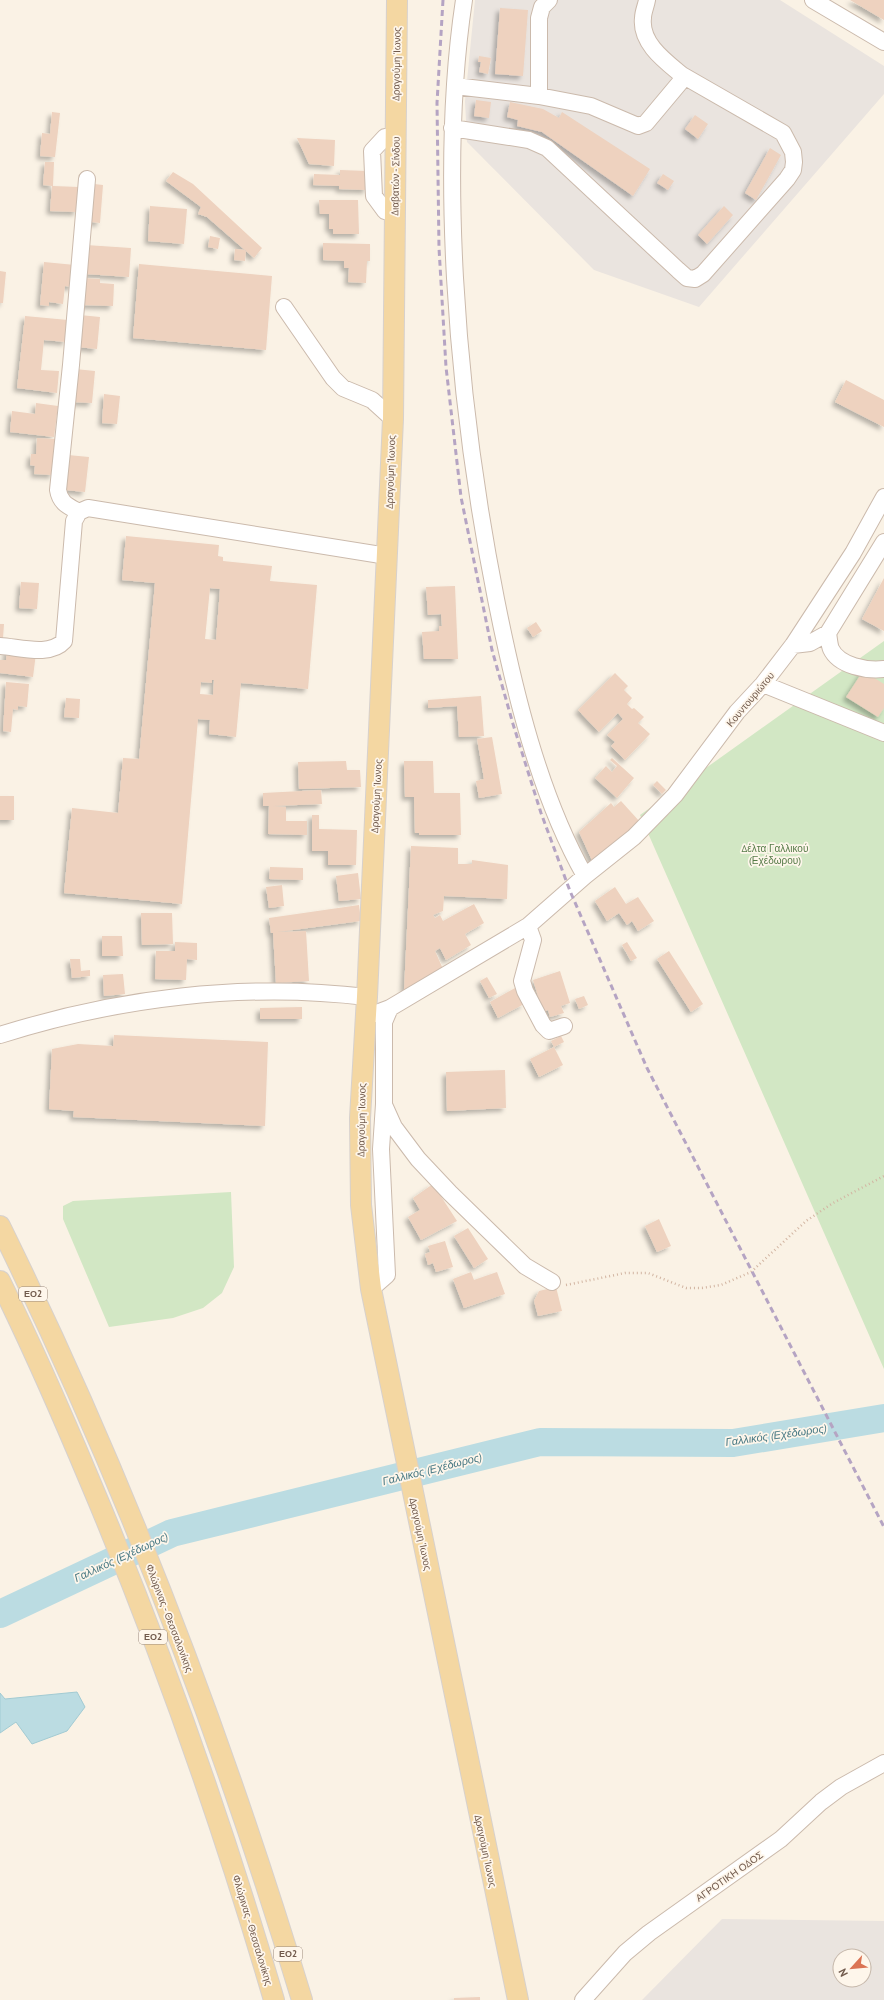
<svg xmlns="http://www.w3.org/2000/svg" width="884" height="2000" viewBox="0 0 884 2000" font-family="'PT Sans',sans-serif">
<defs>
<filter id="shadow"><feDropShadow dx="-3.5" dy="3.5" stdDeviation="2" flood-color="#0004"/></filter>
</defs>
<rect width="100%" height="100%" fill="#faf2e5"/>
<path fill="#eae4df" fill-rule="evenodd" d="M 475,0 L 780,0 L 884,66 L 884,94 L 699,307 L 594,270 L 467,142 L 465,101 Z
M 722,1919 L 884,1921 L 884,2000 L 642,2000 ZM 840,1956 L 864,1956 L 864,1980 L 840,1980 Z"/>
<path fill="#d2e7c4" d="M 884,641 L 884,1369 L 640,815 Z
M 231,1192 L 234,1267 L 222,1293 L 203,1308 L 173,1318 L 109,1327 L 63,1219 L 63,1206 L 73,1201 Z"/>
<path fill="#bbdce2" stroke="#a2cbd3" d="M 77,1692 L 85,1707 L 67,1731 L 32,1744 L 16,1722 L 0,1733 L 0,1693 L 5,1699 Z"/>
<g fill="none" stroke-linecap="round" stroke-linejoin="round">
<path stroke="#bbdce2" stroke-width="28" d="M 0,1614 L 172,1533 L 540,1442 L 733,1443 L 884,1418"/>
</g>
<path fill="#eed2bf" fill-rule="evenodd" filter="url(#shadow)" d="M 850,0 L 884,0 L 884,20 Z
M 500,8 L 528,10 L 523,76 L 495,74 Z
M 479,56 L 491,58 L 488,74 L 479,72 L 481,62 L 478,62 Z
M 476,100 L 491,102 L 489,118 L 474,116 Z
M 510,102 L 543,109 L 559,118 L 562,112 L 650,169 L 633,196 L 542,132 L 517,126 L 518,120 L 507,117 Z
M 52,112 L 60,113 L 55,157 L 40,156 L 42,133 L 50,134 Z
M 695,115 L 708,124 L 698,139 L 685,129 Z
M 297,138 L 335,140 L 334,166 L 309,164 Z
M 770,148 L 781,155 L 756,200 L 745,193 Z
M 45,162 L 54,162 L 53,186 L 79,187 L 77,212 L 50,211 L 52,186 L 43,185 Z
M 340,170 L 368,171 L 367,190 L 339,189 L 339,186 L 313,185 L 314,174 L 340,175 Z
M 173,172 L 193,184 L 262,248 L 254,258 L 207,217 L 198,214 L 201,207 L 166,181 Z
M 663,174 L 674,181 L 668,190 L 657,183 Z
M 94,184 L 103,185 L 100,223 L 92,222 Z
M 319,200 L 358,200 L 359,234 L 333,234 L 333,229 L 329,229 L 329,214 L 320,214 Z
M 150,206 L 187,209 L 184,244 L 148,241 Z
M 724,206 L 733,215 L 707,244 L 698,235 Z
M 210,236 L 220,238 L 218,249 L 208,247 Z
M 323,243 L 370,244 L 370,261 L 367,261 L 366,283 L 348,282 L 349,268 L 344,268 L 344,261 L 323,260 Z
M 86,245 L 131,248 L 129,277 L 85,274 Z
M 235,249 L 246,250 L 245,261 L 234,260 Z
M 44,262 L 75,265 L 73,287 L 65,286 L 63,304 L 49,302 L 49,306 L 40,305 Z
M 139,264 L 272,276 L 266,350 L 133,338 Z
M 0,271 L 6,272 L 3,303 L 0,303 Z
M 82,278 L 100,279 L 100,283 L 114,284 L 113,306 L 82,305 Z
M 80,315 L 100,317 L 97,349 L 77,347 Z
M 25,316 L 68,320 L 66,342 L 44,340 L 41,370 L 59,371 L 57,393 L 17,388 Z
M 75,369 L 95,371 L 92,403 L 72,402 Z
M 846,380 L 884,400 L 884,427 L 835,402 Z
M 104,394 L 120,396 L 117,424 L 102,423 Z
M 36,403 L 58,406 L 54,437 L 10,432 L 12,411 L 35,414 Z
M 37,438 L 56,439 L 53,475 L 34,474 L 35,466 L 30,465 L 31,454 L 36,454 Z
M 68,455 L 89,457 L 85,492 L 65,490 Z
M 126,536 L 219,545 L 218,556 L 223,557 L 223,561 L 272,566 L 270,581 L 317,585 L 308,689 L 241,683 L 236,737 L 209,734 L 210,720 L 198,719 L 182,904 L 64,893 L 72,808 L 118,813 L 123,758 L 139,759 L 155,583 L 122,580 ZM 210,588 L 220,589 L 216,640 L 205,639 ZM 212,680 L 214,680 L 213,695 L 200,694 L 201,682 L 212,683 Z
M 884,578 L 884,631 L 862,619 Z
M 21,582 L 39,583 L 37,609 L 19,608 Z
M 455,586 L 458,659 L 424,659 L 422,632 L 439,631 L 439,626 L 442,626 L 441,614 L 428,615 L 426,587 Z
M 536,622 L 542,631 L 533,637 L 527,628 Z
M 0,624 L 4,624 L 3,638 L 0,638 Z
M 7,649 L 36,653 L 33,677 L 0,673 L 0,660 L 6,660 Z
M 863,671 L 884,684 L 884,708 L 878,717 L 846,697 Z
M 615,673 L 628,686 L 624,690 L 632,698 L 627,704 L 632,709 L 634,708 L 644,717 L 638,723 L 650,734 L 625,760 L 611,746 L 615,742 L 607,735 L 623,719 L 618,713 L 599,732 L 578,710 Z
M 6,682 L 29,684 L 27,707 L 18,706 L 18,710 L 13,709 L 11,732 L 3,731 Z
M 481,696 L 484,736 L 459,737 L 457,706 L 428,708 L 428,700 Z
M 66,698 L 80,699 L 79,718 L 64,717 Z
M 492,737 L 502,794 L 479,798 L 476,781 L 484,779 L 477,739 Z
M 612,758 L 634,778 L 617,798 L 595,778 L 606,766 L 612,772 L 617,766 L 610,760 Z
M 346,761 L 347,770 L 360,770 L 361,787 L 299,789 L 298,762 Z
M 404,761 L 433,761 L 434,793 L 460,793 L 461,835 L 419,835 L 419,833 L 415,833 L 414,797 L 405,797 Z
M 657,781 L 666,790 L 662,794 L 653,785 Z
M 321,790 L 322,804 L 273,806 L 286,807 L 286,821 L 307,821 L 307,835 L 268,834 L 269,806 L 263,806 L 263,793 Z
M 0,796 L 14,796 L 14,820 L 0,820 Z
M 621,801 L 640,822 L 595,867 L 579,832 L 611,803 L 614,807 Z
M 312,815 L 319,815 L 319,829 L 357,830 L 356,865 L 328,865 L 328,851 L 312,851 Z
M 411,846 L 458,848 L 458,864 L 472,864 L 472,860 L 508,865 L 507,899 L 444,896 L 443,911 L 433,915 L 435,918 L 440,915 L 443,921 L 474,904 L 484,923 L 465,934 L 471,945 L 446,960 L 440,948 L 435,951 L 443,969 L 404,991 Z
M 270,867 L 303,868 L 303,880 L 269,879 Z
M 358,873 L 361,899 L 339,901 L 336,876 Z
M 282,885 L 284,906 L 269,908 L 266,887 Z
M 615,887 L 626,904 L 638,897 L 654,921 L 638,931 L 632,921 L 627,925 L 619,913 L 607,921 L 595,901 Z
M 359,905 L 361,921 L 278,932 L 306,931 L 309,981 L 276,983 L 273,933 L 271,933 L 269,918 Z
M 141,913 L 172,913 L 173,944 L 142,945 Z
M 102,936 L 122,936 L 123,956 L 102,956 Z
M 175,942 L 197,943 L 197,960 L 187,959 L 186,980 L 155,979 L 156,951 L 175,951 Z
M 627,942 L 637,958 L 631,961 L 622,945 Z
M 669,951 L 703,1004 L 691,1012 L 657,959 Z
M 70,959 L 80,959 L 81,971 L 90,970 L 90,976 L 72,978 Z
M 560,971 L 570,1003 L 561,1006 L 564,1013 L 550,1017 L 548,1010 L 543,1012 L 533,980 Z
M 123,974 L 125,994 L 104,996 L 103,975 Z
M 487,977 L 497,994 L 489,998 L 480,981 Z
M 515,988 L 524,1004 L 498,1018 L 490,1002 Z
M 584,996 L 588,1005 L 579,1009 L 575,999 Z
M 302,1007 L 302,1019 L 260,1019 L 260,1008 Z
M 114,1035 L 268,1042 L 265,1126 L 73,1117 L 74,1111 L 49,1109 L 52,1049 L 78,1044 L 113,1046 Z
M 561,1036 L 564,1042 L 554,1047 L 551,1041 Z
M 554,1047 L 563,1065 L 539,1077 L 530,1059 Z
M 505,1070 L 506,1108 L 447,1111 L 446,1072 Z
M 433,1184 L 457,1221 L 421,1240 L 408,1217 L 420,1210 L 413,1198 Z
M 659,1219 L 671,1246 L 657,1252 L 645,1226 Z
M 468,1228 L 488,1259 L 474,1268 L 454,1236 Z
M 445,1241 L 453,1267 L 436,1272 L 433,1263 L 428,1265 L 425,1254 L 430,1252 L 428,1246 Z
M 471,1272 L 474,1280 L 497,1272 L 505,1294 L 464,1308 L 453,1279 Z
M 556,1287 L 562,1311 L 538,1316 L 534,1301 L 539,1291 Z
M 480,1997 L 480,2000 L 454,2000 L 454,1998 Z"/>
<g fill="none" stroke-linecap="round" stroke-linejoin="round">
<defs>
<path id="minor" d="M 464,0 C 450,92 450,186 455,278 C 461,386 475,493 496,599 C 514,690 539,795 585,876
M 813,0 L 884,42
M 455,86 L 539,96 L 591,106 L 638,126 L 646,123 L 682,80 L 682,75 C 665,61 640,43 643,18 C 643,12 646,6 647,0
M 539,96 L 539,18 L 542,7 L 549,0
M 452,128 L 529,140 L 547,148 L 678,270 L 687,278 L 695,279 L 703,274 L 787,179 L 793,170 L 794,162 L 793,152 L 783,133 L 682,75
M 385,211 L 374,196 L 372,151 L 385,137
M 284,307 L 333,378 L 343,388 L 372,400 L 393,419
M 79,512 C 68,506 60,503 58,490 L 71,365 L 87,179
M 828,633 L 884,542
M 793,645 L 810,643 L 828,633 C 829,638 829,644 831,649 C 839,666 867,671 884,669
M 0,646 C 19,647 50,657 64,641 L 74,521 L 79,512 L 88,508 L 387,556
M 763,684 L 884,733
M 528,926 L 533,940 L 522,981 L 525,991 L 543,1025 L 549,1031 L 564,1026
M 366,1017 L 390,1008 L 528,926 L 585,876 L 634,837 L 675,795 L 737,712 L 763,684 L 793,645 L 853,553 L 884,497
M 0,1035 C 117,998 245,982 367,997
M 385,1107 L 394,1127 L 418,1159 L 450,1193 L 525,1266 L 552,1282
M 371,1289 L 387,1275 L 381,1149 L 384,1104 L 384,1022 L 390,1008
M 583,2000 L 625,1953 L 649,1933 L 781,1839 L 821,1802 L 841,1787 L 884,1763"/>
<path id="major" d="M 397,0 L 393,419 L 367,997 L 360,1118 L 361,1205 L 371,1289 L 518,2000
M 0,1226 C 122,1474 222,1735 302,2000
M 0,1281 C 32,1346 61,1412 89,1479 C 161,1649 222,1822 274,2000"/>
</defs>
<use href="#minor" stroke="#cbbaac" stroke-width="18"/>
<use href="#major" stroke="#d7d1cd" stroke-width="22"/>
<path stroke="#d2b5a2" stroke-width="2.5" stroke-dasharray="1 3" stroke-linecap="butt" d="M 566,1285 L 625,1273 L 648,1273 L 686,1288 L 702,1288 L 721,1285 L 751,1272 L 806,1221 L 833,1203 L 884,1176"/>
<use href="#minor" stroke="#fff" stroke-width="16"/>
<use href="#major" stroke="#f4d7a2" stroke-width="20"/>
<path stroke="#b5a4c3" stroke-width="3" stroke-dasharray="6 4" stroke-linecap="butt" d="M 443,0 L 437,103 L 439,248 L 446,367 L 461,497 L 492,650 L 513,724 L 541,813 L 570,891 L 647,1068 L 884,1527"/>
</g>
<g text-anchor="middle" stroke-width="3.5" stroke-linejoin="round" paint-order="stroke">
<g fill="#fef6eb" stroke="#9b897c" stroke-width="1">
<rect x="19" y="1287" width="28" height="14" rx="3"/>
<rect x="139" y="1630" width="28" height="14" rx="3"/>
<rect x="274" y="1947" width="28" height="14" rx="3"/>
</g>
<g font-size="9" font-weight="bold" fill="#715a4c">
<text x="33" y="1297">ΕΟ2</text>
<text x="153" y="1640">ΕΟ2</text>
<text x="288" y="1957">ΕΟ2</text>
</g>
<g font-size="10" fill="#715a4c" stroke="#fef6eb">
<text transform="translate(396 64) rotate(-89)" y="4">Δραγούμη Ίωνος</text>
<text transform="translate(395 176) rotate(-89)" y="4">Διαβατών - Σίνδου</text>
<text transform="translate(390 472) rotate(-88)" y="4">Δραγούμη Ίωνος</text>
<text transform="translate(750 699) rotate(-50)" y="4">Κουντουριώτου</text>
<text transform="translate(376 796) rotate(-87)" y="4">Δραγούμη Ίωνος</text>
<text transform="translate(361 1120) rotate(-89)" y="4">Δραγούμη Ίωνος</text>
<text transform="translate(421 1534) rotate(78)" y="4">Δραγούμη Ίωνος</text>
<text transform="translate(170 1618) rotate(69)" y="4">Φλώρινας - Θεσσαλονίκης</text>
<text transform="translate(486 1851) rotate(78)" y="4">Δραγούμη Ίωνος</text>
<text transform="translate(729 1876) rotate(-35)" y="4">ΑΓΡΟΤΙΚΗ ΟΔΟΣ</text>
<text transform="translate(253 1930) rotate(73)" y="4">Φλώρινας - Θεσσαλονίκης</text>
</g>
<g font-size="10" fill="#567b48" stroke="#fef6eb">
<text x="775" y="852">Δέλτα Γαλλικού<tspan x="775" dy="12">(Εχέδωρου)</tspan></text>
</g>
<g font-size="11" font-style="italic" fill="#477883" stroke="#fef6eb">
<text transform="translate(776 1435) rotate(-8)" y="4">Γαλλικός (Εχέδωρος)</text>
<text transform="translate(432 1469) rotate(-14)" y="4">Γαλλικός (Εχέδωρος)</text>
<text transform="translate(121 1557) rotate(-25)" y="4">Γαλλικός (Εχέδωρος)</text>
</g>
</g>
<g transform="translate(852 1968) rotate(243)"><circle r="19" fill="#fef6eb" stroke="#c6b8ab"/>
<path d="M0-3L7 15L0 10L-7 15Z" fill="#db7353"/>
<text y="-6" font-size="11" font-weight="bold" text-anchor="middle" fill="#715a4c">N</text>
</g>
</svg>
